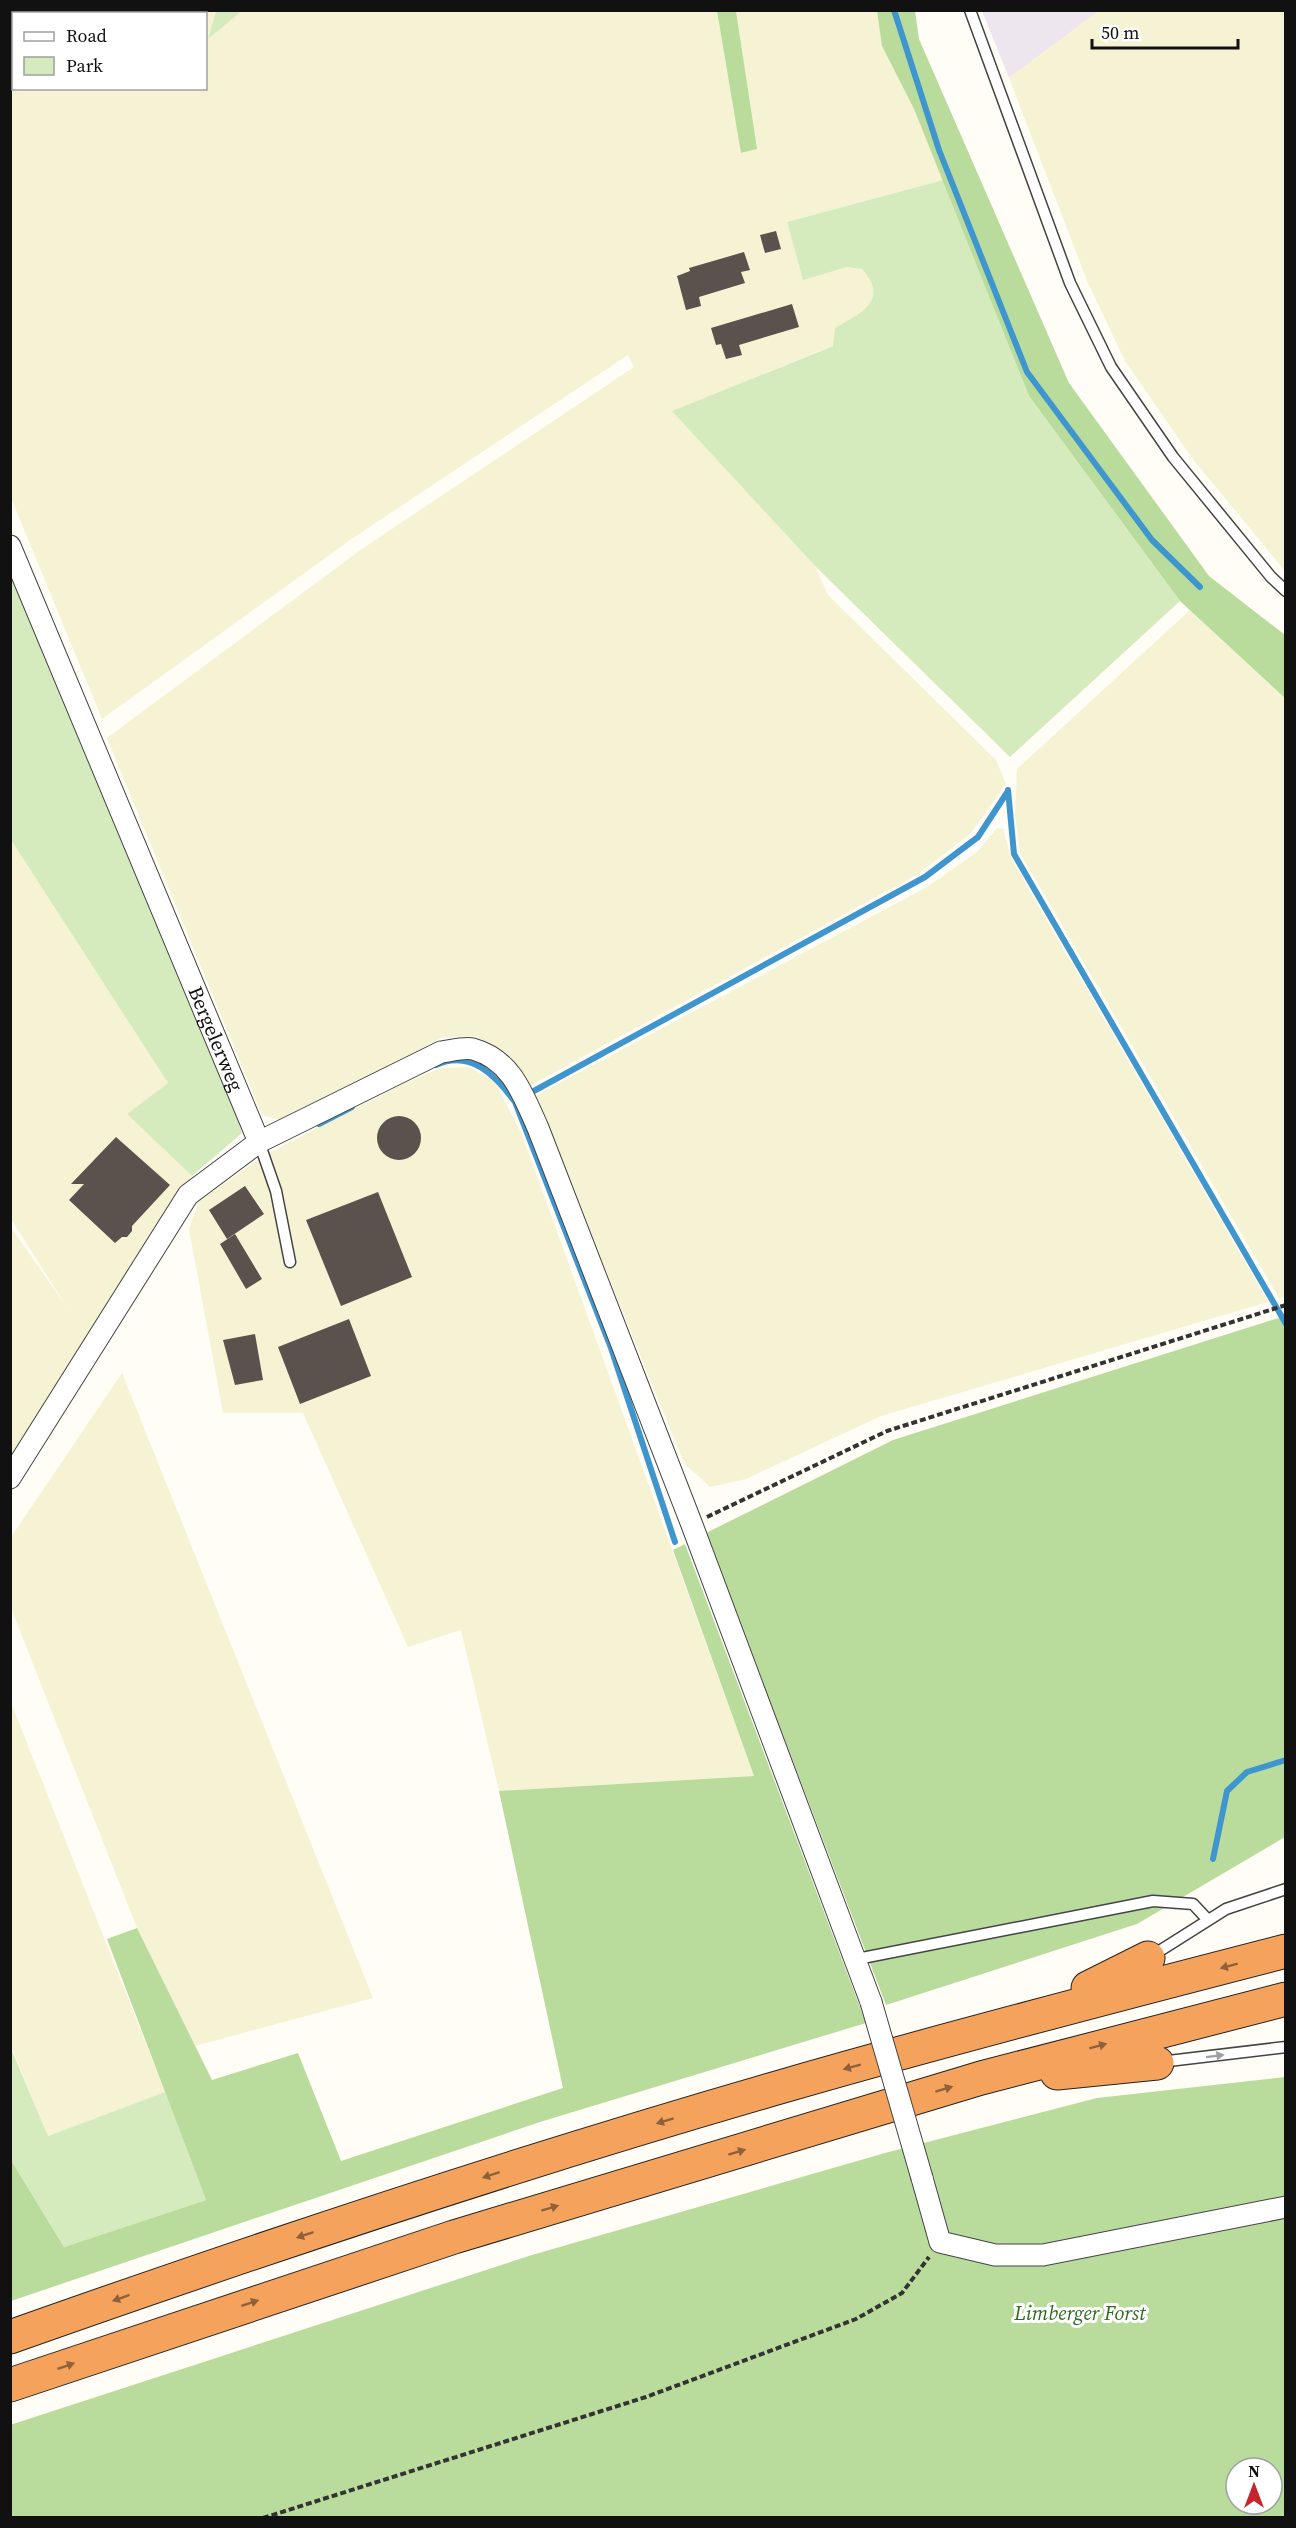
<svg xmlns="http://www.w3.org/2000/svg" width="1296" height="2528" viewBox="0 0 1296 2528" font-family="'Source Serif 4',serif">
<rect width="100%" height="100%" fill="#fffdf5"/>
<path fill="#eee6ef" d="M 982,11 L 1099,11 L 1009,78 Z"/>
<path fill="#f6f3d4" d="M 71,11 L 216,11 L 208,39 L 242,11 L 717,11 L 742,153 L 756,148 L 736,11 L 877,11 L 882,46 L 914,109 L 943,180 L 787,222 L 803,279 L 847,267 L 862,269 L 869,277 L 874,291 L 872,303 L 861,314 L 835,328 L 834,345 L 673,411 L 815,566 L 828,595 L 996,760 L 1006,784 L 971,833 L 918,874 L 531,1085 L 506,1052 L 475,1036 L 441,1038 L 285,1122 L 262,1115 L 107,738 L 359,551 L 634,367 L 628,355 L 353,538 L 102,719 L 11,498 L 10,92 L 20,88 L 206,88 L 206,14 L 72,14 Z
M 1099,11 L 1285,11 L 1285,571 L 1192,458 L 1125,361 L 1088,283 L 1009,78 Z
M 1190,610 L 1285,698 L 1286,1297 L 1279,1298 L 1020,853 L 1015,815 L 1017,769 Z
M 997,828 L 1003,829 L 1012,860 L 1268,1302 L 881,1416 L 746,1479 L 710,1487 L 684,1463 L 535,1096 L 927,887 L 977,852 Z
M 11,840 L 168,1083 L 127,1114 L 192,1176 L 11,1455 L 10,1226 L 68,1309 L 11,1219 Z
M 469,1067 L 494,1081 L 521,1132 L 754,1776 L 499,1791 L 461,1630 L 408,1647 L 303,1413 L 223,1413 L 189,1229 L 199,1201 L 265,1155 L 405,1083 L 441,1068 Z
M 122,1373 L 373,1998 L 195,2046 L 137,1928 L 11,1608 L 11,1537 Z
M 10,1700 L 165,2092 L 48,2136 L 11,2046 Z"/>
<path fill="#d5ebbd" d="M 11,10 L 71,10 L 72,13 L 14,14 L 13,68 L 11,69 Z
M 216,11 L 242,11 L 208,39 Z
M 943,180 L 1029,396 L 1180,601 L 1010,757 L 815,566 L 672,411 L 833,346 L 835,328 C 861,313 890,301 862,269 L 847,267 L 803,280 L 787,222 Z
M 10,568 L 215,1056 L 242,1133 L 192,1176 L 127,1114 L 168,1083 L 11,840 Z
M 10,2046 L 48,2136 L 165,2092 L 206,2200 L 64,2247 L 11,2160 Z"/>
<path fill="#b9dc9c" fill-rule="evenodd" d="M 717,11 L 736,11 L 757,149 L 741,153 Z
M 877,11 L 915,11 L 919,39 L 1069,383 L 1209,576 L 1285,635 L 1285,698 L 1180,601 L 1029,396 L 914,109 L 882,46 Z
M 1285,1316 L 1285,1837 L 1137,1924 L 886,2005 L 706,1533 L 893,1440 Z
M 685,1544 L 866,2023 L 540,2122 L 11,2301 L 11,2160 L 64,2247 L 206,2200 L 107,1939 L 137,1928 L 212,2080 L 298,2053 L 341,2161 L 563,2088 L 499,1791 L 754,1776 L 673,1550 Z
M 1285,2077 L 1285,2517 L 11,2517 L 10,2425 L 532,2255 L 885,2153 L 1097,2098 ZM 1236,2468 L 1272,2468 L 1272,2504 L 1236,2504 Z"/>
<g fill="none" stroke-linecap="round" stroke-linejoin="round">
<path stroke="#3f96cf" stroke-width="6" d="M 894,10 L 939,150 L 1027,372 L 1152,540 L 1200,587
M 1008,790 L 1014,854 L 1286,1324
M 436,1065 C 471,1049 496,1076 515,1102 L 611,1348 L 675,1542
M 532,1092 L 925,877 L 978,837 L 1008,791
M 319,1124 L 352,1107
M 1213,1859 L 1227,1791 L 1247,1772 L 1286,1760"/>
</g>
<path fill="#5a524d" d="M 776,231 L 781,249 L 765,253 L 760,235 Z
M 744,252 L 750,270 L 741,272 L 745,283 L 699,297 L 701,306 L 686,310 L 677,276 L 690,271 L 689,268 Z
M 792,304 L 799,327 L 739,345 L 742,355 L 726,359 L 721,344 L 716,345 L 711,328 Z
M377 1138a22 22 0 1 1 44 0a22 22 0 1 1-44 0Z
M 116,1137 L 170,1185 L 132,1226 L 132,1231 L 127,1237 L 122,1237 L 115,1243 L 69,1200 L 84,1184 L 71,1184 Z
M 245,1186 L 264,1214 L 227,1239 L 209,1210 Z
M 378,1192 L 412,1277 L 341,1306 L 306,1220 Z
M 235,1234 L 262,1279 L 246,1289 L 220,1244 Z
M 349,1319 L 371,1376 L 300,1404 L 278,1347 Z
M 255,1334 L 263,1380 L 235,1385 L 223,1340 Z"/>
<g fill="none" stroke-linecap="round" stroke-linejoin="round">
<defs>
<path id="service" d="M 970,10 L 1070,283 L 1111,367 L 1173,457 L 1271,577 L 1286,591
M 259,1142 L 276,1191 L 290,1262
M 1150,1957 L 1226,1909 L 1286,1889
M 857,1959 L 1153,1901 L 1193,1904 L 1208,1920
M 1160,2062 L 1286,2047"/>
<g id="minor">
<path id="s1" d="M 10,546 L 259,1142"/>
<path d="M 10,1478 L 188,1195 L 259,1142 L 441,1052 C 450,1051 464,1047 473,1049 C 512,1060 523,1095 538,1128 L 692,1525 L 871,2002"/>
<path d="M 922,2178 L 940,2242 L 995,2255 L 1043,2255 L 1286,2207"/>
</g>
<path id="motorway" d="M 1088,1988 L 1148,1958
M 1057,2073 L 1157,2063
M 10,2337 C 267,2246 526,2160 787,2085 C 953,2037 1119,1994 1286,1951
M 10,2385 L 454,2237 L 981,2078 L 1286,1999"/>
</defs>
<use href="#service" stroke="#444" stroke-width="13"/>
<use href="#minor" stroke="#444" stroke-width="23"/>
<use href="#motorway" stroke="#222" stroke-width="35"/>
<path stroke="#333" stroke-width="4" stroke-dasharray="6 3" stroke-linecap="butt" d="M 707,1517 L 887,1431 L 1286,1305
M 263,2518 L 646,2397 L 856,2319 L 902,2293 L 929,2257"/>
<use href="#service" stroke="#fff" stroke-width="10"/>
<use href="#minor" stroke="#fff" stroke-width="21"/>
<use href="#motorway" stroke="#f5a25d" stroke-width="33"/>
<defs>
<path id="minor-bridge" d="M 871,2002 L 922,2178"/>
</defs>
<use href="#minor-bridge" stroke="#444" stroke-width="23" stroke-linecap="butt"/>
<use href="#minor-bridge" stroke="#fff" stroke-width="21"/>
</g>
<defs><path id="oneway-solid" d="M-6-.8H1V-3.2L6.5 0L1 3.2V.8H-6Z" transform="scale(1.5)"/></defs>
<g fill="#8e613b">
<use href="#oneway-solid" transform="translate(1229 1966) rotate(165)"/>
<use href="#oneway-solid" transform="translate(1098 2046) rotate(-15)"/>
<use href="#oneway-solid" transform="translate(852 2067) rotate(165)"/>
<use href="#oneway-solid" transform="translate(944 2089) rotate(-17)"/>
<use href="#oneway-solid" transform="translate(665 2121) rotate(163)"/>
<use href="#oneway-solid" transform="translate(737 2152) rotate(-17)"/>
<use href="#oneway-solid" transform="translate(491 2175) rotate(162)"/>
<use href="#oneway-solid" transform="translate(550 2208) rotate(-17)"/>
<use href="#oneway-solid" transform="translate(305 2235) rotate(162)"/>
<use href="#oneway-solid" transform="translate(121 2298) rotate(160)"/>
<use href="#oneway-solid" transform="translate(250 2303) rotate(-18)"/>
<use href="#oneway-solid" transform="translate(66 2366) rotate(-19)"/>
</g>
<use fill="#a0a0a0" href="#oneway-solid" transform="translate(1215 2056) rotate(-7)"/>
<g text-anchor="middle" stroke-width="6" stroke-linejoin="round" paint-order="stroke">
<g font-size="20" fill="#111" stroke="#fff">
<text dy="7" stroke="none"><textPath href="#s1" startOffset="534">Bergelerweg</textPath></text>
</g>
<g font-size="20" font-style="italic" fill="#2f6b1f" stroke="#fff">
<text x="1080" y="2320">Limberger Forst</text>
</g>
</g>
<rect width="1296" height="2528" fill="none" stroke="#111111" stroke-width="24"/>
<rect x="12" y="12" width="195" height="78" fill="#ffffff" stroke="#a0a0a0" stroke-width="1.5"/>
<rect x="24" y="32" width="30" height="9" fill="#ffffff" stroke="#a0a0a0" stroke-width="1.5"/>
<text x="66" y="42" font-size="18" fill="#111111">Road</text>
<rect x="24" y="57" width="30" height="18" fill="#d5ebbd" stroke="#a0a0a0" stroke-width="1.5"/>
<text x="66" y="72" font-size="18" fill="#111111">Park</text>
<g transform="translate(1254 2486)"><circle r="28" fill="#ffffff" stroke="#a0a0a0" stroke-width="1.5"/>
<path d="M0-4.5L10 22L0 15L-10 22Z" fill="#c4262e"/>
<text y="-9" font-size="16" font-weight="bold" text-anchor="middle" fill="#111111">N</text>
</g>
<path d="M1092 39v9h146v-9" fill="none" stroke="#111111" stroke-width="3"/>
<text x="1101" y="39" font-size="18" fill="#111111" stroke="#ffffff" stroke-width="4.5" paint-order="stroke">50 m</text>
</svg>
